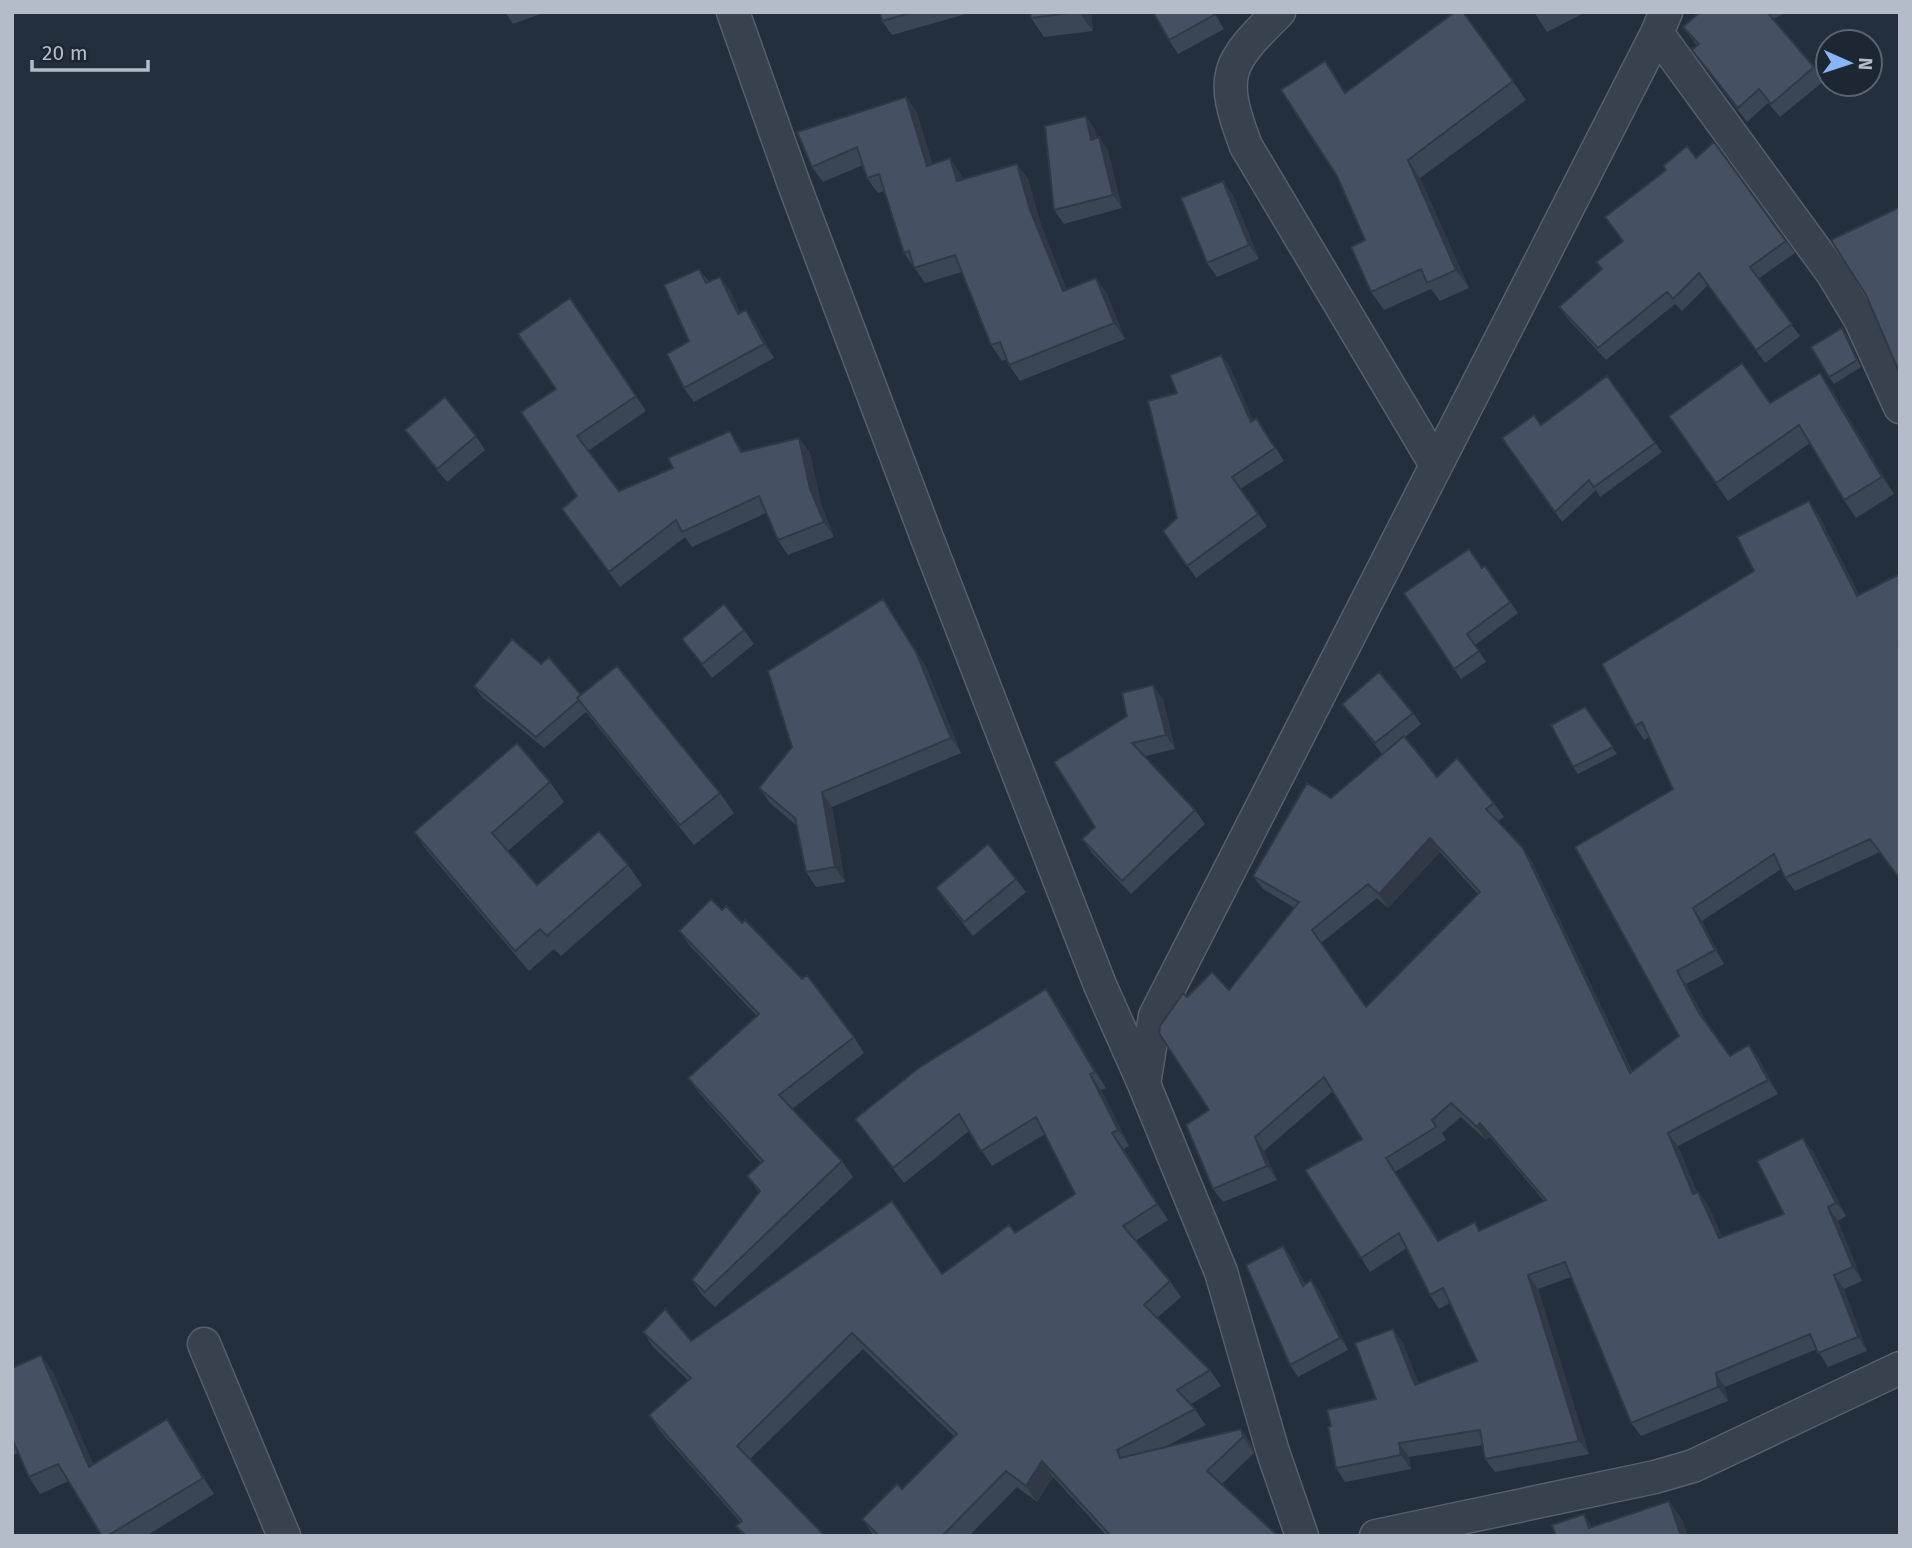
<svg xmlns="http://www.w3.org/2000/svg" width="1912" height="1548" viewBox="0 0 1912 1548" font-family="'Fira Sans',sans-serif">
<rect width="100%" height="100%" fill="#242f3e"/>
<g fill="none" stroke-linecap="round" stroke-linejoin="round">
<defs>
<path id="street" d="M 733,12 L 795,187 L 927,538 L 1100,985 L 1144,1084 L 1221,1272 L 1273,1452 L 1302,1536
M 1279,12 C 1226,64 1219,75 1246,146 L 1436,465
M 1657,33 L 1833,274 L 1860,319 L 1900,407
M 1144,1084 L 1155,1016 L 1657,33 L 1666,12
M 204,1344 L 284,1536
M 1376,1536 L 1655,1477 L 1693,1466 L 1900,1368"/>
</defs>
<use href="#street" stroke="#565f6c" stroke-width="35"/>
<use href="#street" stroke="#38414e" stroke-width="32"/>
</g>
<path fill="#3b4654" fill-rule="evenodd" d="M 505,12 L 546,12 L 513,24 Z
M 880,12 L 973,12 L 892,35 L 882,21 Z
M 1030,12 L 1091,12 L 1093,31 L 1044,37 L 1031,18 Z
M 1153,12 L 1214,12 L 1224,29 L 1178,54 L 1169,40 Z
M 1463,12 L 1526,100 L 1420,178 L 1469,288 L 1440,301 L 1431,289 L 1384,310 L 1371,292 L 1346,92 Z
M 1534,12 L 1586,12 L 1547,32 Z
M 1700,12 L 1782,12 L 1783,14 L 1773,19 L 1814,67 L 1824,81 L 1780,117 L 1768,103 L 1747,122 L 1692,50 L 1697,46 L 1683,27 Z
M 906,97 L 917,113 L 932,164 L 961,174 L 962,179 L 1017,164 L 1028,179 L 1041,225 L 1067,290 L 1096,278 L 1107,294 L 1125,339 L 1020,381 L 1009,365 L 1007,359 L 1002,361 L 991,345 L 962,272 L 925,283 L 904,253 L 884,191 L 878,193 L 867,178 L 863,165 L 823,182 L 812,167 Z
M 1086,116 L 1095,130 L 1097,138 L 1099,137 L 1108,151 L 1122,208 L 1064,224 L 1054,210 Z
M 1714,142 L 1795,253 L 1758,279 L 1800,336 L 1765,363 L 1708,285 L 1682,311 L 1675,304 L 1606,360 L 1568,319 L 1559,307 L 1601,270 L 1596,262 L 1623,242 L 1605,217 L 1696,158 Z
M 1233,195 L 1259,259 L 1217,277 L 1207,263 Z
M 699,269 L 709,282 L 730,290 L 740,313 L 746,310 L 755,323 L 774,358 L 694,402 L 684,388 Z
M 570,298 L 646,411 L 588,451 L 619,491 L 673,468 L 730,431 L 743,452 L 799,438 L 810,453 L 821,504 L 834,537 L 788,555 L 778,540 L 766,513 L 692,547 L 685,537 L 620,587 L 562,509 L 577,496 Z
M 1842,328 L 1847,335 L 1861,367 L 1834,384 L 1829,377 Z
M 1221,355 L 1230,367 L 1253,421 L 1265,431 L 1284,461 L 1240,489 L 1267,526 L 1196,578 L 1163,531 L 1177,518 L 1177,393 Z
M 1607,376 L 1662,452 L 1600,497 L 1596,490 L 1562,522 L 1502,438 L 1541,425 Z
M 1832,390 L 1894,494 L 1856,518 L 1844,500 L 1810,443 L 1728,501 L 1669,416 L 1770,403 Z
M 405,430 L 476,436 L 485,450 L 447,482 L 415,443 Z
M 1818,514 L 1859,595 L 1900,574 L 1900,880 L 1880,852 L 1795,891 L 1785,878 L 1781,869 L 1702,921 L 1724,964 L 1686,984 L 1708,1025 L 1730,1056 L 1749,1045 L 1759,1059 L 1778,1094 L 1678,1146 L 1697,1192 L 1708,1205 L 1722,1237 L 1784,1214 L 1803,1138 L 1813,1152 L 1846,1216 L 1838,1221 L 1862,1281 L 1844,1289 L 1867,1351 L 1828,1367 L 1817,1349 L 1725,1387 L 1728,1401 L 1641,1436 L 1631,1423 L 1571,1277 L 1538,1289 L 1589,1454 L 1495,1472 L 1485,1459 L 1483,1445 L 1409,1457 L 1411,1469 L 1345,1482 L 1336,1468 L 1331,1426 L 1376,1399 L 1393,1329 L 1403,1343 L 1419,1384 L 1477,1361 L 1450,1303 L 1439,1309 L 1430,1295 L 1407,1248 L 1370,1272 L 1361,1258 L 1362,1139 L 1333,1091 L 1264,1151 L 1277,1180 L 1223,1202 L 1213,1189 L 1209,1110 L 1187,997 L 1229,990 L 1295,908 L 1263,889 L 1253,876 L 1331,798 L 1382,754 L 1342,704 L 1413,713 L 1421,724 L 1405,737 L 1437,777 L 1494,803 L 1504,817 L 1498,821 L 1523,848 L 1532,862 L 1632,1071 L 1679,1036 L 1673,789 L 1649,737 L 1644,740 L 1635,726 L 1754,571 ZM 1440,852 L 1478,894 L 1366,1007 L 1321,943 L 1377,898 L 1388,908 ZM 1461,1117 L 1486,1140 L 1490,1137 L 1544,1201 L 1480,1230 L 1475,1222 L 1439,1240 L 1395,1172 L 1446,1140 L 1442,1133 Z
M 1485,566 L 1518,613 L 1475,645 L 1486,662 L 1461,679 L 1404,593 L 1482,568 Z
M 883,599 L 926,667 L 961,753 L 832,807 L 845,882 L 816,887 L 806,872 L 797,826 L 770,803 L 759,788 L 792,747 Z
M 744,630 L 754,644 L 712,678 L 682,639 Z
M 541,664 L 581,695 L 720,793 L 734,813 L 694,845 L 586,712 L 544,748 L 482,697 L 474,686 Z
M 1163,699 L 1175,749 L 1145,756 L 1195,810 L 1205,824 L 1131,894 L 1092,853 L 1082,839 L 1095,827 L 1054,762 Z
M 1585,707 L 1617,754 L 1578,774 L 1573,767 Z
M 550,782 L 564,802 L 508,851 L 537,885 L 628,865 L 642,885 L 561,956 L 554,949 L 529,971 L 428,852 L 414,832 Z
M 1016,879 L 1026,892 L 973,936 L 945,901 L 936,888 Z
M 679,931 L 854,1037 L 864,1053 L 792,1109 L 842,1161 L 853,1177 L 715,1307 L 702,1295 L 692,1280 L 759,1193 L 747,1176 L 761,1163 L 699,1093 L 688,1078 L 757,1016 L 690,946 Z
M 1046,989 L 1057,1005 L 1106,1088 L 1101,1090 L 1129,1146 L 1124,1149 L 1168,1220 L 1135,1241 L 1170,1281 L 1181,1297 L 1157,1318 L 1210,1370 L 1221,1386 L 1191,1404 L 1206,1425 L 1163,1448 L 1241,1429 L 1252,1445 L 1254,1453 L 1222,1484 L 1278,1536 L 1107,1536 L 1053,1477 L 1037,1502 L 1017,1487 L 969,1536 L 874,1536 L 862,1519 L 902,1489 L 954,1436 L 863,1349 L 750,1459 L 825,1536 L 743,1536 L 736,1526 L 740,1522 L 660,1431 L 649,1415 L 688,1380 L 654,1348 L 643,1332 L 691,1341 L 943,1274 L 1015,1233 L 1075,1194 L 1045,1134 L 992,1166 L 969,1131 L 904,1183 L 855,1119 Z
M 1283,1246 L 1292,1259 L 1305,1284 L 1320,1292 L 1348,1350 L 1298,1377 L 1290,1365 Z
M 12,1368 L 53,1372 L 93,1464 L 179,1436 L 214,1494 L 146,1536 L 102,1536 L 69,1481 L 40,1494 L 29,1477 L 18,1453 L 12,1455 Z"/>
<path fill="#303945" d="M 1079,12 L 1091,12 L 1093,31 Z
M 1213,12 L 1214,12 L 1224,29 Z
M 906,97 L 917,113 L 938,181 L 927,166 Z
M 1086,116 L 1095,130 L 1101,153 L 1091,140 Z
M 1099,137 L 1108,151 L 1122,208 L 1113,195 Z
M 950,158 L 961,174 L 968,196 L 957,181 Z
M 1408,160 L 1420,178 L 1469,288 L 1456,270 Z
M 1017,164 L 1028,179 L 1041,225 L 1074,307 L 1063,291 L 1030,210 Z
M 1223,181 L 1233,195 L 1259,259 L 1249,245 Z
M 720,277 L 730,290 L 747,328 L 738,314 Z
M 1096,278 L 1107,294 L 1125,339 L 1114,323 Z
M 746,310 L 755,323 L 774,358 L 764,344 Z
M 1842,328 L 1847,335 L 1861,367 L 1857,360 Z
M 1221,355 L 1230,367 L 1259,435 L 1251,422 Z
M 1820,373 L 1832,390 L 1894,494 L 1882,477 Z
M 730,431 L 740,446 L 751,467 L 741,452 Z
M 799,438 L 810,453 L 821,504 L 834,537 L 824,522 L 810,489 Z
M 1809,501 L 1818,514 L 1866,610 L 1857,596 Z
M 883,599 L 926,667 L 961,753 L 951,738 Z
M 1153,685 L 1163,699 L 1175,749 L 1166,735 Z
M 822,792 L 832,807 L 845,882 L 835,867 Z
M 1430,838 L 1440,852 L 1388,908 L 1379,894 Z
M 1523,848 L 1532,862 L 1639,1087 L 1630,1073 Z
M 1693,908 L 1702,921 L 1724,964 L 1715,950 Z
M 1677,971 L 1686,984 L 1709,1026 L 1699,1013 Z
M 1046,989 L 1057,1005 L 1106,1088 L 1095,1072 Z
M 1749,1045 L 1759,1059 L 1778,1094 L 1768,1080 Z
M 1090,1074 L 1101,1090 L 1129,1146 L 1118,1130 Z
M 1480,1123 L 1490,1137 L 1486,1140 L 1477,1127 Z
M 1112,1133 L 1124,1149 L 1168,1220 L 1157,1204 Z
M 1668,1133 L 1678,1146 L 1703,1208 L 1693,1194 Z
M 1255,1137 L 1264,1151 L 1277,1180 L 1267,1166 Z
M 1803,1138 L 1813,1152 L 1846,1216 L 1836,1203 Z
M 1386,1158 L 1395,1172 L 1448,1254 L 1438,1241 Z
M 1698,1192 L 1708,1205 L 1729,1252 L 1719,1238 Z
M 1828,1207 L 1838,1221 L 1862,1281 L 1853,1267 Z
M 1283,1246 L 1292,1259 L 1311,1298 L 1303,1286 Z
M 1528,1275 L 1538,1289 L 1589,1454 L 1579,1441 Z
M 1834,1275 L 1844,1289 L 1867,1351 L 1858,1337 Z
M 1311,1280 L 1320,1292 L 1348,1350 L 1340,1338 Z
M 1393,1329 L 1403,1343 L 1425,1399 L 1415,1385 Z
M 41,1355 L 53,1372 L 101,1483 L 89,1467 Z
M 1716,1373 L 1725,1387 L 1728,1401 L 1718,1387 Z
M 167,1419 L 179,1436 L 214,1494 L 203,1478 Z
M 1241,1429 L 1252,1445 L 1254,1453 L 1243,1437 Z
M 1399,1443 L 1409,1457 L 1411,1469 L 1401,1455 Z
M 1042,1461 L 1053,1477 L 1037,1502 L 1026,1486 Z
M 1669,1501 L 1682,1519 L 1688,1536 L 1681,1536 Z
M 1584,1514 L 1596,1532 L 1589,1528 Z"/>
<path fill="#455162" stroke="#303945" stroke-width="2" fill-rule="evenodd" d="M 880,12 L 914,12 L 882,21 Z
M 1030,12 L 1079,12 L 1031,18 Z
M 1153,12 L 1213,12 L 1214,15 L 1169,40 Z
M 1455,12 L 1463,12 L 1513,81 L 1408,160 L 1456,270 L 1427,283 L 1421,269 L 1371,292 L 1351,247 L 1365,240 L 1337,176 L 1281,90 L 1325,61 L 1345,93 Z
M 1700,12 L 1767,12 L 1814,67 L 1771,104 L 1759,89 L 1738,108 L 1692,50 L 1699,44 L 1683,27 Z
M 906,97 L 927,166 L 950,158 L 957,181 L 1017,164 L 1030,210 L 1063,291 L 1096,278 L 1114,323 L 1009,365 L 1000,342 L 991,345 L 955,255 L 914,268 L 909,251 L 904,253 L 879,174 L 867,178 L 857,147 L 812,167 L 797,132 Z
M 1086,116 L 1091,140 L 1099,137 L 1113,195 L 1054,210 L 1045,126 Z
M 1714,142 L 1786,241 L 1750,267 L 1792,324 L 1756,350 L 1699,273 L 1673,299 L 1667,292 L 1598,348 L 1559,307 L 1602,269 L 1596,262 L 1623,241 L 1605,217 L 1666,170 L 1663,166 L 1687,146 L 1696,158 Z
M 1223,181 L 1249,245 L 1207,263 L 1181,198 Z
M 1900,207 L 1900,374 L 1866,295 L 1831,240 Z
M 699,269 L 706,283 L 720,277 L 738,314 L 746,310 L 764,344 L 684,388 L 667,354 L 689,341 L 664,285 Z
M 570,298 L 636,396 L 577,436 L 619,491 L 673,468 L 668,458 L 730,431 L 741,452 L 799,438 L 810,489 L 824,522 L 778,540 L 759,496 L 682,532 L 676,520 L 609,572 L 562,509 L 577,496 L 521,412 L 556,389 L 518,334 Z
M 1842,328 L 1857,360 L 1829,377 L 1811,347 Z
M 1221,355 L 1251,422 L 1256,418 L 1275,448 L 1232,477 L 1258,514 L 1187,566 L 1163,531 L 1177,518 L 1148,401 L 1177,393 L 1170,375 Z
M 1742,363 L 1770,403 L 1820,373 L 1882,477 L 1844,500 L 1799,425 L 1716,483 L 1669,416 Z
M 1607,376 L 1655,443 L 1594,487 L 1589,480 L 1555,512 L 1502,438 L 1534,415 L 1541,425 Z
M 445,397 L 476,436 L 437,469 L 405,430 Z
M 1809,501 L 1857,596 L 1900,574 L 1900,641 L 1899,641 L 1900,643 L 1900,879 L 1870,839 L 1785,878 L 1774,854 L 1693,908 L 1715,950 L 1677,971 L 1699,1013 L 1730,1056 L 1749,1045 L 1768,1080 L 1668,1133 L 1693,1194 L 1698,1192 L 1719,1238 L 1784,1214 L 1757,1161 L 1803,1138 L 1836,1203 L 1828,1207 L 1853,1267 L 1834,1275 L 1858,1337 L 1818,1353 L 1810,1334 L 1716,1373 L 1718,1387 L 1631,1423 L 1565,1262 L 1528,1275 L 1579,1441 L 1485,1459 L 1480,1430 L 1399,1443 L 1401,1455 L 1336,1468 L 1328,1427 L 1331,1426 L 1327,1410 L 1376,1399 L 1355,1343 L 1393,1329 L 1415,1385 L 1477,1361 L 1443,1288 L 1430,1295 L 1399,1233 L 1361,1258 L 1305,1170 L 1362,1139 L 1324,1077 L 1255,1137 L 1267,1166 L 1213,1189 L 1186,1125 L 1209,1110 L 1159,1033 L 1160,1026 L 1183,993 L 1187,997 L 1212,972 L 1229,990 L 1299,902 L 1253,876 L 1307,783 L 1331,798 L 1404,736 L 1437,777 L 1457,758 L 1494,803 L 1486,809 L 1523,848 L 1630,1073 L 1679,1036 L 1575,847 L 1673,789 L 1642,722 L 1635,726 L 1602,664 L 1754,571 L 1737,537 ZM 1430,838 L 1480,892 L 1366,1007 L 1312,930 L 1368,884 L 1379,894 ZM 1451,1103 L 1477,1127 L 1480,1123 L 1546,1200 L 1479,1231 L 1475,1222 L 1438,1241 L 1386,1158 L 1436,1127 L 1432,1120 Z
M 1469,549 L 1482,568 L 1485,566 L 1510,602 L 1467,634 L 1479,651 L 1454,669 L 1404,593 Z
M 883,599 L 916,652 L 951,738 L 822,792 L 835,867 L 806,872 L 795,818 L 759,788 L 792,747 L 768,671 Z
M 724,604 L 744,630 L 702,664 L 682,639 Z
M 512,639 L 541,664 L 549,657 L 581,695 L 577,698 L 579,700 L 536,737 L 474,686 Z
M 617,666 L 720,793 L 680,825 L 577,698 Z
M 1379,672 L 1413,713 L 1375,743 L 1342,704 Z
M 1153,685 L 1166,735 L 1132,743 L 1195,810 L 1122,881 L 1082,839 L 1095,827 L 1054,762 L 1127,716 L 1122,693 Z
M 1585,707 L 1613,747 L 1573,767 L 1551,725 Z
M 517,743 L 550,782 L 492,833 L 537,885 L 599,831 L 628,865 L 547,936 L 540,929 L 515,951 L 414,832 Z
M 988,844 L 1016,879 L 964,922 L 936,888 Z
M 711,899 L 722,910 L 726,906 L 742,923 L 745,920 L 802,979 L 807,975 L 854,1037 L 779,1095 L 842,1161 L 705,1292 L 692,1280 L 760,1191 L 747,1176 L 763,1161 L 688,1078 L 759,1014 L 679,931 Z
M 1046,989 L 1095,1072 L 1090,1074 L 1118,1130 L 1112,1133 L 1157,1204 L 1123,1226 L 1170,1281 L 1144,1305 L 1210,1370 L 1177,1390 L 1195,1409 L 1117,1450 L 1120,1458 L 1241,1429 L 1243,1437 L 1207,1471 L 1276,1534 L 1275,1536 L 1111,1536 L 1042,1461 L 1026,1486 L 1006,1471 L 942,1536 L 879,1536 L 862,1519 L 897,1484 L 902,1489 L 957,1434 L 852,1333 L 737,1446 L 825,1536 L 746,1536 L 736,1526 L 742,1521 L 649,1415 L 691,1378 L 643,1332 L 665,1309 L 691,1341 L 892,1201 L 942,1274 L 1009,1225 L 1015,1233 L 1075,1194 L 1036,1117 L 981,1151 L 959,1114 L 893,1168 L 855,1119 L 920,1067 Z
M 1283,1246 L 1303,1286 L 1311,1280 L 1340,1338 L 1290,1365 L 1246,1265 Z
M 41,1355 L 89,1467 L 167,1419 L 203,1478 L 107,1536 L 102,1536 L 58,1464 L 29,1477 L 12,1439 L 12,1368 Z
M 1669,1501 L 1681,1536 L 1556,1536 L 1552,1525 L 1584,1514 L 1589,1528 Z"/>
<rect width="1912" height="1548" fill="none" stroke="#b4bcc9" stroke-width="28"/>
<g transform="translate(1849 63) rotate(93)"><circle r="33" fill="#1d2633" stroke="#59626f" stroke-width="2"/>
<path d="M0-5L12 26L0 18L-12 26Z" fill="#8ab4f8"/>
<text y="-10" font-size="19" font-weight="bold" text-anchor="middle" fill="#b4bcc9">N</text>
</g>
<path d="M32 60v10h116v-10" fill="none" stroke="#b4bcc9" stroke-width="3.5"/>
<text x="42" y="60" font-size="21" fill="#b4bcc9" stroke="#1d2633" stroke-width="5" paint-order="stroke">20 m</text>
</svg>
